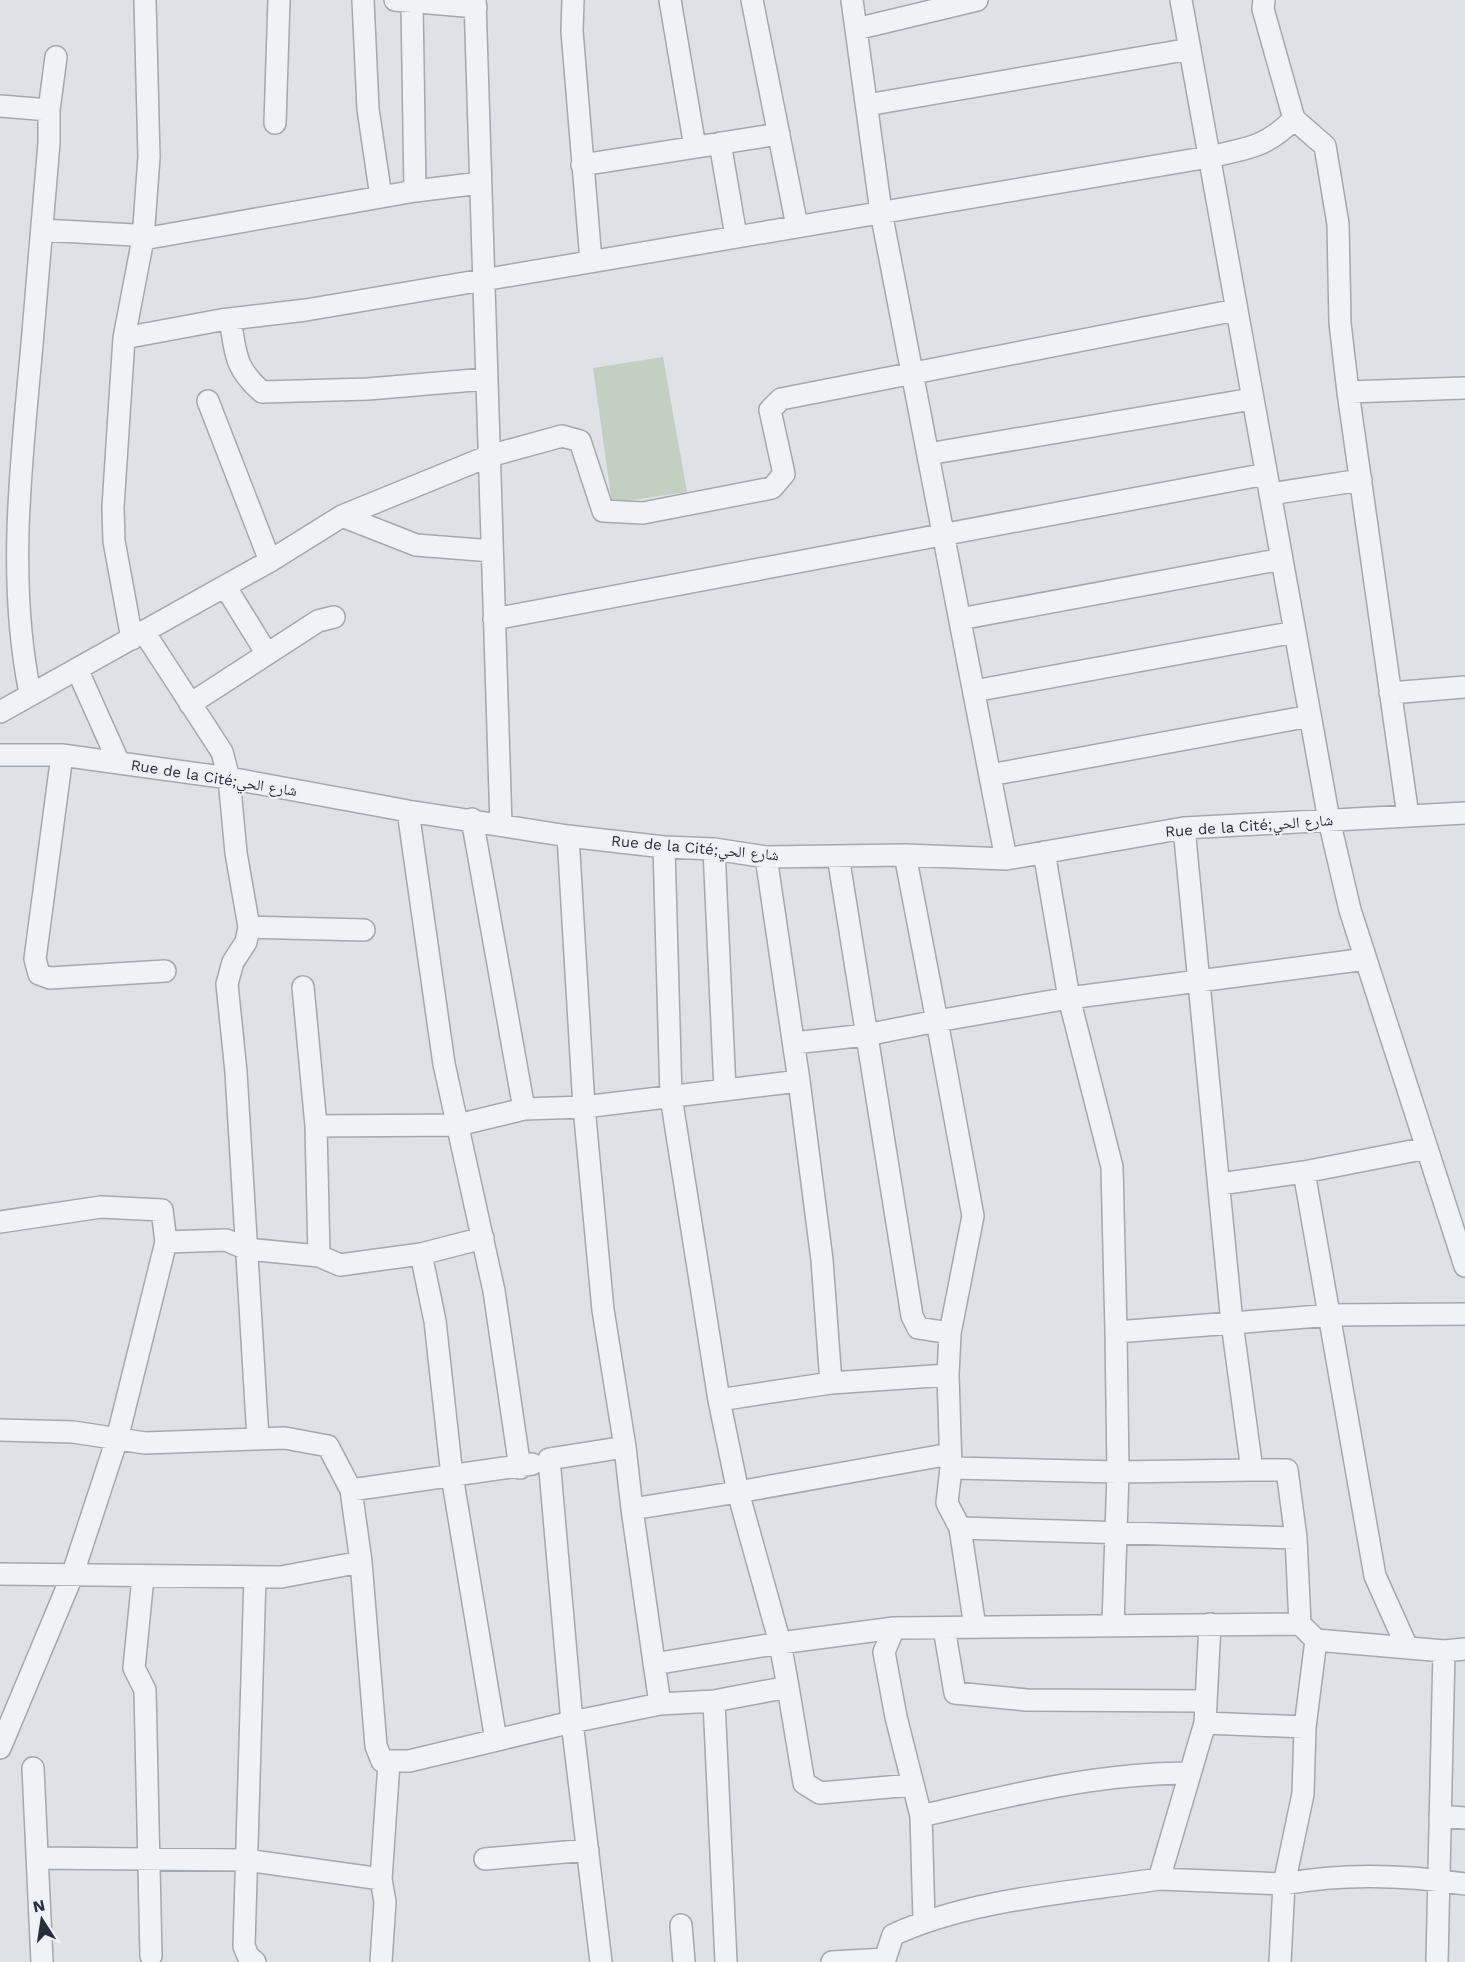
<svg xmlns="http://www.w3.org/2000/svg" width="1465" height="1962" viewBox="0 0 1465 1962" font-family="'Work Sans','Noto Naskh Arabic',sans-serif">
<rect width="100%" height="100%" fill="#dee1e6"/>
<path fill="#c3cfc0" d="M 663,357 L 687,492 L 612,503 L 593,368 Z"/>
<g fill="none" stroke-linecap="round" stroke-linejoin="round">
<defs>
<path id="minor" d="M 363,0 L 368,109 L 381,197
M 395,0 L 476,7
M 475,0 L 501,825
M 573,0 L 572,31 L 591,261
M 670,0 L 695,147
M 752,0 L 797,226
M 852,0 L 881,212 L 1006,859
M 1181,0 L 1329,820 L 1350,910 L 1465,1266
M 1264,0 L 1263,9 L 1294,119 L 1325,146 L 1338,224 L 1340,323 L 1348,392 L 1408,816
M 412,3 L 415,191
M 856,29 L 977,0
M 867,105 L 1190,49
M 0,106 L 49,110 L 49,143 C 43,218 37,292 30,366 C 20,475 8,585 30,693
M 49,110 L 56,57
M 275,123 L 279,0
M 720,143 L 736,236
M 582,165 L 779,134
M 42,230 L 134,235 L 143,239 L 415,191 L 480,183
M 230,319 C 236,354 234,367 262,392 L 368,389 L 486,379
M 124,338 L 221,320 L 306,310 L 1209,157 C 1248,148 1265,148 1294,119
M 1348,392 L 1465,388
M 208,401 L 270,561
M 928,454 L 1252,399
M 1270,494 L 1361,480
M 342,516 L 416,545 L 492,551
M 225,586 L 267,654
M 494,619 L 1266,474
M 960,619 L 1282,559
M 144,632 L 222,752 L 229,778 L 236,853 L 249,927 L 246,942 L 233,962 L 227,984 L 236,1072 L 258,1439
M 132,639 L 114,541 L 113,507 L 124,338 L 143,239 L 149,157 L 145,0
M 77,669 L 119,763
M 974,691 L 1295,632
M 1390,693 L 1465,687
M 190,704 L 318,621 L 334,617
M 0,712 L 270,561 L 342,516 L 489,456 L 562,436 L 580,441 L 603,511 L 643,513 L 772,488 L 784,474 L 770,410 L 781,399 L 1236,310
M 0,755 L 62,755 L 119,763 L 229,778 L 408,811 L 568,836 L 664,847 L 714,849 L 766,857 L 905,855 L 1006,859 L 1184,828 L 1465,813
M 62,755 L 35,959 L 39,974 L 50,978 L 165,971
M 990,775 L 1310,716
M 408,811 L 444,1064 L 494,1291 L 520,1468
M 1184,828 L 1232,1323 L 1331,1315 L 1465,1314
M 568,836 L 584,1107 L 603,1310 L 625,1447
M 664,847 L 671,1097 L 719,1400 L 738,1492 L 950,1454
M 714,849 L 725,1090
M 1044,852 L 1069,998 L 1112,1167 L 1116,1332
M 838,856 L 912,1316 L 918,1328 L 950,1333
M 766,857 L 799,1081
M 249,927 L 364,930
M 303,987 L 316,1126 L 319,1256
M 794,1043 L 866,1035 L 937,1021 L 905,855
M 524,1109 L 584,1107 L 799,1081 L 822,1260 L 831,1383
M 316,1126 L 458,1125 L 524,1109 L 472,819
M 1304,1172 L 1375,1576 L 1407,1647
M 1220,1184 L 1304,1172 L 1427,1148
M 0,1222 L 101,1207 L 162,1210 L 166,1242 L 117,1439 L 72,1576 L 0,1748
M 166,1242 L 226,1240 L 247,1249 L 319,1256 L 340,1265 L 421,1254 L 483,1238
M 421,1254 L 435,1321 L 452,1476 L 496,1740
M 1232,1323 L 1252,1470 L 1118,1472 L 1116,1332 Z
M 948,1375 L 950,1333 L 973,1216 L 937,1021 L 1069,998 L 1366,959
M 719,1400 L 831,1383 L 948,1375 L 951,1468 L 1118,1472 L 1113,1624
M 0,1430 L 73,1432 L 145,1443 L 285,1438 L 328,1446 L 351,1490 L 361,1562 L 376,1746 L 382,1761 L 389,1763 L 381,1879 L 385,1902 L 381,1962
M 951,1468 L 947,1503 L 960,1528
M 1252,1470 L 1287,1470 L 1296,1538
M 351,1490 L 532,1464
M 632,1509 L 660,1704
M 0,1574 L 281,1577 L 361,1562
M 143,1577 L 134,1668 L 145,1690 L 151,1956
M 1210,1624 L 1205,1723 L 1305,1727
M 975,1627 L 960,1528 L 1296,1538 L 1300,1624
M 894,1628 L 884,1652 L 896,1717 L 921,1816
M 944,1628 L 955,1693 L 1027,1700 L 1205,1701
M 1316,1640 L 1305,1727 L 1303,1794 L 1284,1884 C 1343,1873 1406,1875 1465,1884
M 788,1687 L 804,1783 L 820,1793 L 912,1785
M 1205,1723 L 1159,1879 L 1284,1884 L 1280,1962
M 382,1761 L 409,1761 L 572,1722 L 549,1459 L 625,1447 L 632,1509 L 738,1492 L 780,1643 L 654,1664
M 33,1768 L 42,1962
M 1440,1816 L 1465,1818
M 37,1858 L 246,1860 L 381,1879
M 485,1859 L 588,1850
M 924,1920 L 921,1816 C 1011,1795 1097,1773 1190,1773
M 681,1925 L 684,1962
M 885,1959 L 893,1935 C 970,1899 1075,1892 1159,1879
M 255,1962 L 248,1956 L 244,1946 L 255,1577
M 601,1962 L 572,1722 L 660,1704 L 714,1701
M 726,1962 L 714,1701 L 788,1687 L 780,1643 L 894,1628 L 1300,1624 L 1316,1640 L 1444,1651 L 1465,1649
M 832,1962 L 885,1959 L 885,1962
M 1437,1962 L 1444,1651"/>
</defs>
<use href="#minor" stroke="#a4a8af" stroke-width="24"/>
<use href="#minor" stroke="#f0f2f5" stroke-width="21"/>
</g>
<g text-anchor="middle" stroke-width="4.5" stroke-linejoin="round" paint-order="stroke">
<g font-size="15" fill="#292e3b" stroke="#edf0f4">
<text transform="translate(214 778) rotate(9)" y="5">Rue de la Cité;شارع الحي</text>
<text transform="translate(1249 826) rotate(-4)" y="5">Rue de la Cité;شارع الحي</text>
<text transform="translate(695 848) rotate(5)" y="5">Rue de la Cité;شارع الحي</text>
</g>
</g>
<g transform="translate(42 1920) rotate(348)" stroke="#edf0f4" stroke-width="4.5" paint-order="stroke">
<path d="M0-4.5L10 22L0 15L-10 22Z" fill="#292e3b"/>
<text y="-9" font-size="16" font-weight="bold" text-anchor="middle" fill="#292e3b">N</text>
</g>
</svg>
